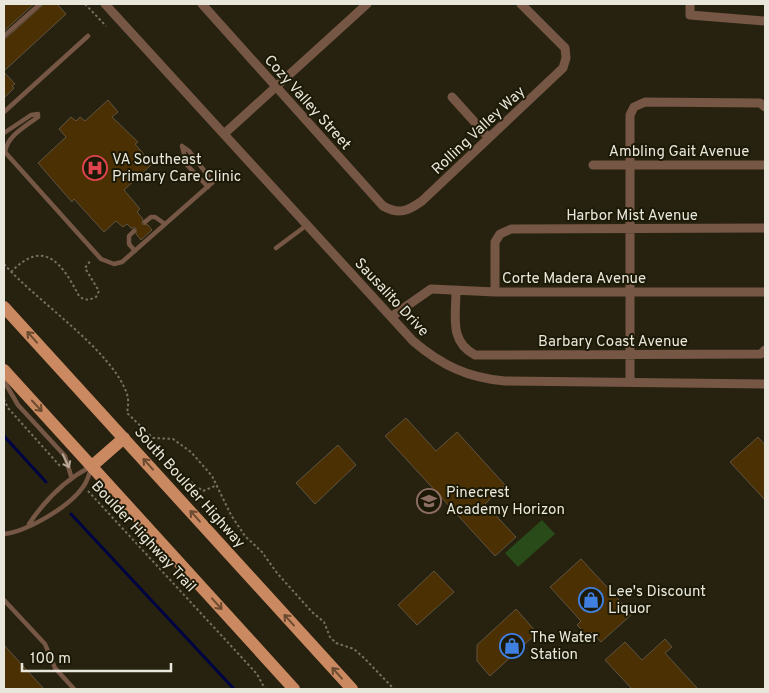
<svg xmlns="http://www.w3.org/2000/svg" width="769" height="693" viewBox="0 0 769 693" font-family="Overpass,sans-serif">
<rect width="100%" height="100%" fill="#26220f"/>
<path fill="#294b1a" d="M 542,520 L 555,534 L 518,567 L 505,553 Z"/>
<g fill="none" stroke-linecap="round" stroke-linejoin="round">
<path stroke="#000341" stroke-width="3" d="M 4,436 L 46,482
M 71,514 L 234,689"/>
</g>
<path fill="#4a3002" stroke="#605341" d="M 4,4 L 34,4 L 4,31 Z
M 44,4 L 57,4 L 66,14 L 4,71 L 4,40 Z
M 4,72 L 15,84 L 12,86 L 14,88 L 4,98 Z
M 108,100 L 118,112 L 112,117 L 138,142 L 135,144 L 152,164 L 124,190 L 140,209 L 137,212 L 143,219 L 142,224 L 148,225 L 152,230 L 141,240 L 136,234 L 136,228 L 131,228 L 127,224 L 123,227 L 116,221 L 104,232 L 74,199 L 72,202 L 38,163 L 66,137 L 59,129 L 71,117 L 76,121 L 80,117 L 85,121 Z
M 406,418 L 436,451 L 457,432 L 505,485 L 485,504 L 516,537 L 495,556 L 385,436 Z
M 758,437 L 765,445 L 765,500 L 730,462 Z
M 338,445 L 356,465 L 315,504 L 296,483 Z
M 581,559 L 632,614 L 601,642 L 592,632 L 588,636 L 577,625 L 581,621 L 550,587 Z
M 434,571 L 454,592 L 417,625 L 398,605 Z
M 516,609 L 537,633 L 490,676 L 477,661 L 477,645 Z
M 665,639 L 672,647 L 665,653 L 698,689 L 632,689 L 605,660 L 625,642 L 642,660 Z
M 4,645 L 44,689 L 4,689 Z"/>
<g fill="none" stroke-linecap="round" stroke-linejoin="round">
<path stroke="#747161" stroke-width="2" stroke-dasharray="2.5 2.5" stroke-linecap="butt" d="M 85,4 L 106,26
M 4,264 C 36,301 112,350 127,394 C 129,401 128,407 127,413 L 153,438 L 173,439 L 191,452 L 212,476 L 231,515 L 245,536 L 262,552 L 277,573 L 312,612 L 324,622 L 330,637 L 336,643 L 354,649 L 364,658 L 394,689
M 11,272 C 44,238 62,263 79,296 C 85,301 89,300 96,297 L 99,291 L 85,268 L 91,260
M 4,399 L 8,408 L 60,466
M 191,482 L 203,491 L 217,485
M 88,491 L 257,674 L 265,689"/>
<path stroke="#765644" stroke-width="4.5" d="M 4,36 L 40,4
M 4,112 L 88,36
M 4,133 L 31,115 L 38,114
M 182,146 L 187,165 L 208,187
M 4,151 L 101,259 L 114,264 L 122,262 L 213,182 L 189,151 L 182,146
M 5,152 C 7,136 26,126 38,117 L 38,114
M 145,222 L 151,217 L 155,217 L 165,224
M 134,231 L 129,236 L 129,244 L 135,251
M 276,248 L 307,225
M 4,381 L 18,405 L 65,456 L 71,476
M 29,524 C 45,500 65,480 90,467
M 4,534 C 28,531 69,507 83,487 C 87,482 89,475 91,469
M 4,600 L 45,644 L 55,668 L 74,689"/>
<path stroke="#765644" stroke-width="9" d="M 105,4 L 413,341 C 441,365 468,378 505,381 L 765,384
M 202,4 L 383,206 C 399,215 408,211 422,201 L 563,68 L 566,58 L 565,48 L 521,4
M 690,4 L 690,15 L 765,21
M 452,97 L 489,138
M 224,134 L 367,4
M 593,165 L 765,165
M 456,290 C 456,317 449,341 475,355 L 761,354 L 765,350
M 495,292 L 495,242 L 500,234 L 511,229 L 765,228
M 391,317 L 431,289 L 495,292 L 765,292
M 630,382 L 630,115 L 634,107 L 645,102 L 760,103 L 765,107"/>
<path stroke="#cb8962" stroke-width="12" d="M 4,307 L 352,689
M 4,370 L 294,689
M 92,466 L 124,438"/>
</g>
<defs><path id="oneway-shaft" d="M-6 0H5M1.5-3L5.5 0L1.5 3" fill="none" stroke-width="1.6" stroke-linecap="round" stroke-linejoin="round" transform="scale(1.25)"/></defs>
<g stroke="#6b4b2f">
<use href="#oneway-shaft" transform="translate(32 337) rotate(-132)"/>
<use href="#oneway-shaft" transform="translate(37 406) rotate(47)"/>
<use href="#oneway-shaft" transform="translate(148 464) rotate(-132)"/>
<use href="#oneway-shaft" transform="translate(195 516) rotate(-132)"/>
<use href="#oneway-shaft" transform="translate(217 604) rotate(48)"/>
<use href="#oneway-shaft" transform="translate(289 620) rotate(-132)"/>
<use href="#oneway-shaft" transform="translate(337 673) rotate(-132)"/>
</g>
<use stroke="#b5a697" href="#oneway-shaft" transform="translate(66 461) rotate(65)"/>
<defs>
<symbol id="hospital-ring" viewBox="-11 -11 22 22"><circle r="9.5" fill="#1c1906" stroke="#e0444e" stroke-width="1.5"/><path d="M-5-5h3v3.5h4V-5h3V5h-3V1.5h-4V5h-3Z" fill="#e0444e"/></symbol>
<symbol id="school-ring" viewBox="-11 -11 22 22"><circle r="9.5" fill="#1c1906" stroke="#8d6e63" stroke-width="1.5"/><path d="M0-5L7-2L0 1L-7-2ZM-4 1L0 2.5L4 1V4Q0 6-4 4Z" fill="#8d6e63"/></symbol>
<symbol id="shop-ring" viewBox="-11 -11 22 22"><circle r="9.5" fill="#1c1906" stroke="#3f7fe0" stroke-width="1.5"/><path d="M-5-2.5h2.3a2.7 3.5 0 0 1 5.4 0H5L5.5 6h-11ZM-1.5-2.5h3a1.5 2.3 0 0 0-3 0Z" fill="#3f7fe0"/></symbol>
</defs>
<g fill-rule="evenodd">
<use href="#hospital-ring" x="81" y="154" width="28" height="28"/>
<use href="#school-ring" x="415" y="487" width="28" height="28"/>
<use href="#shop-ring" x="577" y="586" width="28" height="28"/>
<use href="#shop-ring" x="498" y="632" width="28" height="28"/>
</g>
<g text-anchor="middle" stroke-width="4" stroke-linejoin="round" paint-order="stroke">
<g font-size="15" fill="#e9e7db" stroke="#1c1906">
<text transform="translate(308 102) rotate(48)" y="5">Cozy Valley Street</text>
<text transform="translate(478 130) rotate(-43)" y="5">Rolling Valley Way</text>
<text x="679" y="156">Ambling Gait Avenue</text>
<text x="632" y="220">Harbor Mist Avenue</text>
<text x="574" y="283">Corte Madera Avenue</text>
<text transform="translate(392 297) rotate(47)" y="5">Sausalito Drive</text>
<text x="613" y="346">Barbary Coast Avenue</text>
<text transform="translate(190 487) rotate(48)" y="5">South Boulder Highway</text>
<text transform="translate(144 536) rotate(47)" y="5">Boulder Highway Trail</text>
</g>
<g font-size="15" fill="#e9e7db" stroke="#1c1906" text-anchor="start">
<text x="112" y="164">VA Southeast<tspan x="112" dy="17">Primary Care Clinic</tspan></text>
<text x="446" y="497">Pinecrest<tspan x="446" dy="17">Academy Horizon</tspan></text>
<text x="608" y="596">Lee's Discount<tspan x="608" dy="17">Liquor</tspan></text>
<text x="530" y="642">The Water<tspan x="530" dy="17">Station</tspan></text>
</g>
</g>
<rect width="769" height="693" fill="none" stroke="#e9e7db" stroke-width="10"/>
<path d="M22 663v8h149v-8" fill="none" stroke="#e9e7db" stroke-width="2.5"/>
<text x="30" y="663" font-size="15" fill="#e9e7db" stroke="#1c1906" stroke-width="4" paint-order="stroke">100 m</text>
</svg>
